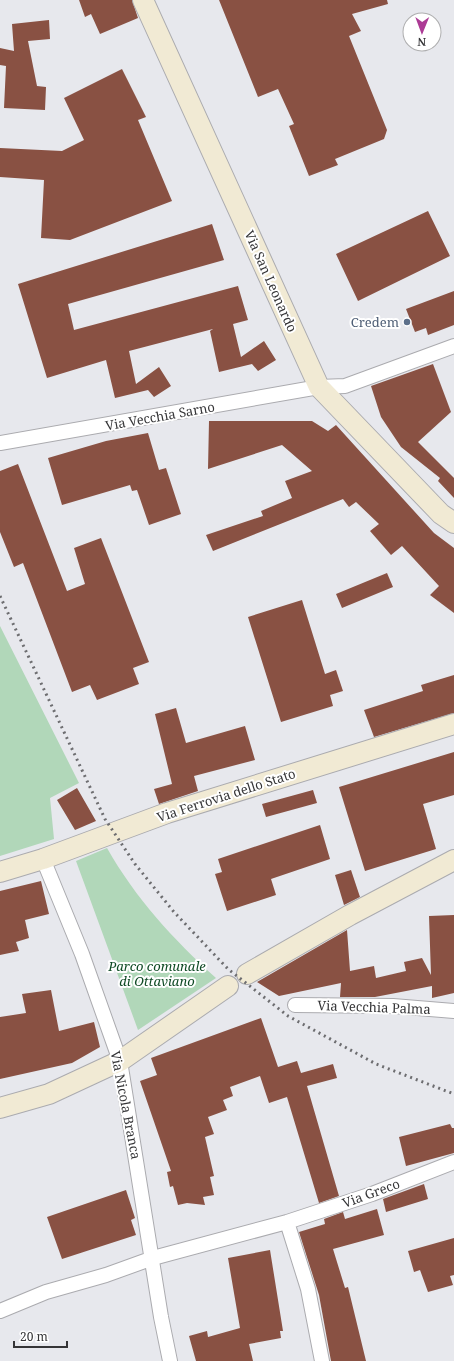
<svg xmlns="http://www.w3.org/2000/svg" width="454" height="1361" viewBox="0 0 454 1361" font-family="'Noto Serif',serif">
<rect width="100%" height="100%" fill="#e7e8ed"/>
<path fill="#b1d7b9" d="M 0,626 L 79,783 L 50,798 L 54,839 L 0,856 Z
M 107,848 C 136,899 173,939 216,978 L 138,1030 L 76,861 Z"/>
<path fill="#895143" d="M 79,0 L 132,0 L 138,18 L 100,34 L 91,14 L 85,17 Z
M 219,0 L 387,0 L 388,4 L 352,14 L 361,31 L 349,36 L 387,130 L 384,139 L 335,159 L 338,165 L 309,176 L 289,126 L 294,124 L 278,89 L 258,97 Z
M 49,20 L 50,39 L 28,41 L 37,86 L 46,87 L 45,110 L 4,108 L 6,66 L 0,65 L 0,48 L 14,51 L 12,24 Z
M 122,69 L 146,117 L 138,120 L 172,201 L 70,240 L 41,238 L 44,180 L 0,177 L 0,148 L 62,151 L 84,140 L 64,98 Z
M 428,211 L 450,256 L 358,301 L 336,254 Z
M 212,224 L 224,260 L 68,304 L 74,330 L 238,286 L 248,320 L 233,324 L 241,357 L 264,341 L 276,360 L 258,371 L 252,364 L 219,372 L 210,331 L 213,329 L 129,351 L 136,384 L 159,367 L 171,386 L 154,397 L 148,390 L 115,398 L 106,360 L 47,378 L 18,284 Z
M 454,291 L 454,325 L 428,335 L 426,328 L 415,332 L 406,309 Z
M 433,364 L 451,412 L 418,442 L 454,478 L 454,498 L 438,481 L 440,478 L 401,447 L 381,417 L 371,386 Z
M 209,421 L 312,421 L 328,431 L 336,425 L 434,533 L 454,548 L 454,613 L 430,595 L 439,586 L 402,546 L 391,555 L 370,531 L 379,524 L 356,502 L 349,507 L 343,499 L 213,551 L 206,535 L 263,516 L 261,511 L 292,498 L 285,481 L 312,471 L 282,445 L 208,469 Z
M 148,433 L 159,470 L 166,468 L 181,514 L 149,525 L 137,490 L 132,491 L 130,485 L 62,505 L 48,458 L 106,441 Z
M 18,464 L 67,591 L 85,584 L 74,548 L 101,538 L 149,662 L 133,668 L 139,684 L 97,700 L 90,685 L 72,692 L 23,563 L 14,567 L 0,532 L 0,471 Z
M 387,573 L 393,587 L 342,608 L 336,594 Z
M 302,600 L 325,674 L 336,670 L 343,691 L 330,695 L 333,706 L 281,722 L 248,617 Z
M 454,675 L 454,713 L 374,737 L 364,710 L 423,691 L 421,685 Z
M 176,708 L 186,743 L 245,726 L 255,760 L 194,776 L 198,791 L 159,804 L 154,789 L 172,784 L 155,714 Z
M 454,752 L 454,795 L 423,804 L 436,849 L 365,871 L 339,787 Z
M 77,788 L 96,821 L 75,830 L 57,800 Z
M 313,790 L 317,803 L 266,817 L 262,804 Z
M 320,825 L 330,859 L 271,879 L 276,895 L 227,911 L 215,874 L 222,872 L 218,859 Z
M 351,870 L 360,897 L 344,905 L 335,875 Z
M 41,881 L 49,914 L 25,920 L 29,938 L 16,942 L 19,951 L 0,955 L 0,891 Z
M 454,915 L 454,993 L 432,998 L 432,986 L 375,997 L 340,997 L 341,983 L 279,996 L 257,982 L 347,930 L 350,971 L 374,966 L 376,978 L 406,971 L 404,962 L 422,958 L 431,975 L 429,916 Z
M 51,990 L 59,1031 L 94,1022 L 100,1047 L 72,1063 L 0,1079 L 0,1017 L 26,1013 L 22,994 Z
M 261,1018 L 278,1067 L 297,1061 L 301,1073 L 333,1064 L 337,1078 L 307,1086 L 339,1196 L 319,1203 L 287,1097 L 269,1103 L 260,1076 L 230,1087 L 233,1096 L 223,1100 L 227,1110 L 208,1117 L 214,1134 L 205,1137 L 214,1176 L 210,1177 L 214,1195 L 203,1197 L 205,1205 L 187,1203 L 178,1205 L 173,1186 L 170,1187 L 167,1172 L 171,1171 L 140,1081 L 157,1075 L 151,1058 Z
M 450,1124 L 452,1128 L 454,1128 L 454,1153 L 406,1166 L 399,1137 Z
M 424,1184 L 428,1199 L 386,1212 L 383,1199 Z
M 126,1190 L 135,1218 L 131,1220 L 136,1235 L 62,1259 L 47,1217 Z
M 377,1209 L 384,1235 L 333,1249 L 345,1288 L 348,1287 L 366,1361 L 331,1361 L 319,1295 L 299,1232 L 325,1224 L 324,1219 L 343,1212 L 345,1219 Z
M 454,1238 L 454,1275 L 450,1276 L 453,1285 L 428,1292 L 420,1270 L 414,1272 L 408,1251 Z
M 270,1250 L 283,1331 L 280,1331 L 281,1338 L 249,1344 L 253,1361 L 196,1361 L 189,1336 L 207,1331 L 208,1337 L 240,1328 L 228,1258 Z"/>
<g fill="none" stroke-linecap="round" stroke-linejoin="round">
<defs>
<path id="street" d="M 0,443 L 319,387 L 345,386 L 454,346
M 43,859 L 82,954 L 120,1061 L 161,1317 L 170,1361
M 295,1005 L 393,1006 L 454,1011
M 287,1222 L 308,1289 L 322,1361
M 0,1311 L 46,1292 L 106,1275 L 153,1258 L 287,1222 L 372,1194 L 454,1162"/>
<path id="secondary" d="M 143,0 L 319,387 L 441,514 L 454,523
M 0,872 L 43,859 L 167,813 L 454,724
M 247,974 L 350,915 L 454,860
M 0,1108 L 49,1094 L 120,1061 L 228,986"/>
</defs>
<use href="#street" stroke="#ababaf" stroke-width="16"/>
<use href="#secondary" stroke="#ababaf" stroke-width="22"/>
<use href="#street" stroke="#fff" stroke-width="14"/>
<use href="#secondary" stroke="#f1ead4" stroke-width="20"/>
<path stroke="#6d6d70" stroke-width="3" stroke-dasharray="2 4" stroke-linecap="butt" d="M 0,596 L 105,819 L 135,864 L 174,912 L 228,969 L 288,1016 L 376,1064 L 454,1094"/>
</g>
<circle fill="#5c6f8a" stroke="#fff" stroke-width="1.5" cx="407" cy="322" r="4"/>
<g text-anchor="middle" stroke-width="4" stroke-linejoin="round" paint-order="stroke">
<g font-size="13" fill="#353537" stroke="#fff">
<text transform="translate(271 281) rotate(66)" y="5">Via San Leonardo</text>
<text transform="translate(160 416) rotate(-10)" y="5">Via Vecchia Sarno</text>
<text transform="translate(226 795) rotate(-18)" y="5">Via Ferrovia dello Stato</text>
<text transform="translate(374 1007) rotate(2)" y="5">Via Vecchia Palma</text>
<text transform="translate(126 1105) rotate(79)" y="5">Via Nicola Branca</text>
<text transform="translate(371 1193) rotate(-20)" y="5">Via Greco</text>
</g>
<g font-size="13" fill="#4e5e75" stroke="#fff" text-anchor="end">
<text x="399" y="327">Credem</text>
</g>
<g font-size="13" font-style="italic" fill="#0e4a24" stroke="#fff">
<text x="157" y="971">Parco comunale<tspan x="157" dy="15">di Ottaviano</tspan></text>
</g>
</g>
<g transform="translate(422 32) rotate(181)"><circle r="19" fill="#ffffff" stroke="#aeaeaf"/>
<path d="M0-3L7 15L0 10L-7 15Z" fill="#ac3a95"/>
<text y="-6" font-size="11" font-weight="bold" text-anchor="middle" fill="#353537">N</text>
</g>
<path d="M14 1341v6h53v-6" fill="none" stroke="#353537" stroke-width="2"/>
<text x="20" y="1341" font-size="12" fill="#353537" stroke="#ffffff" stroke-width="3" paint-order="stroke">20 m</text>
</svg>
